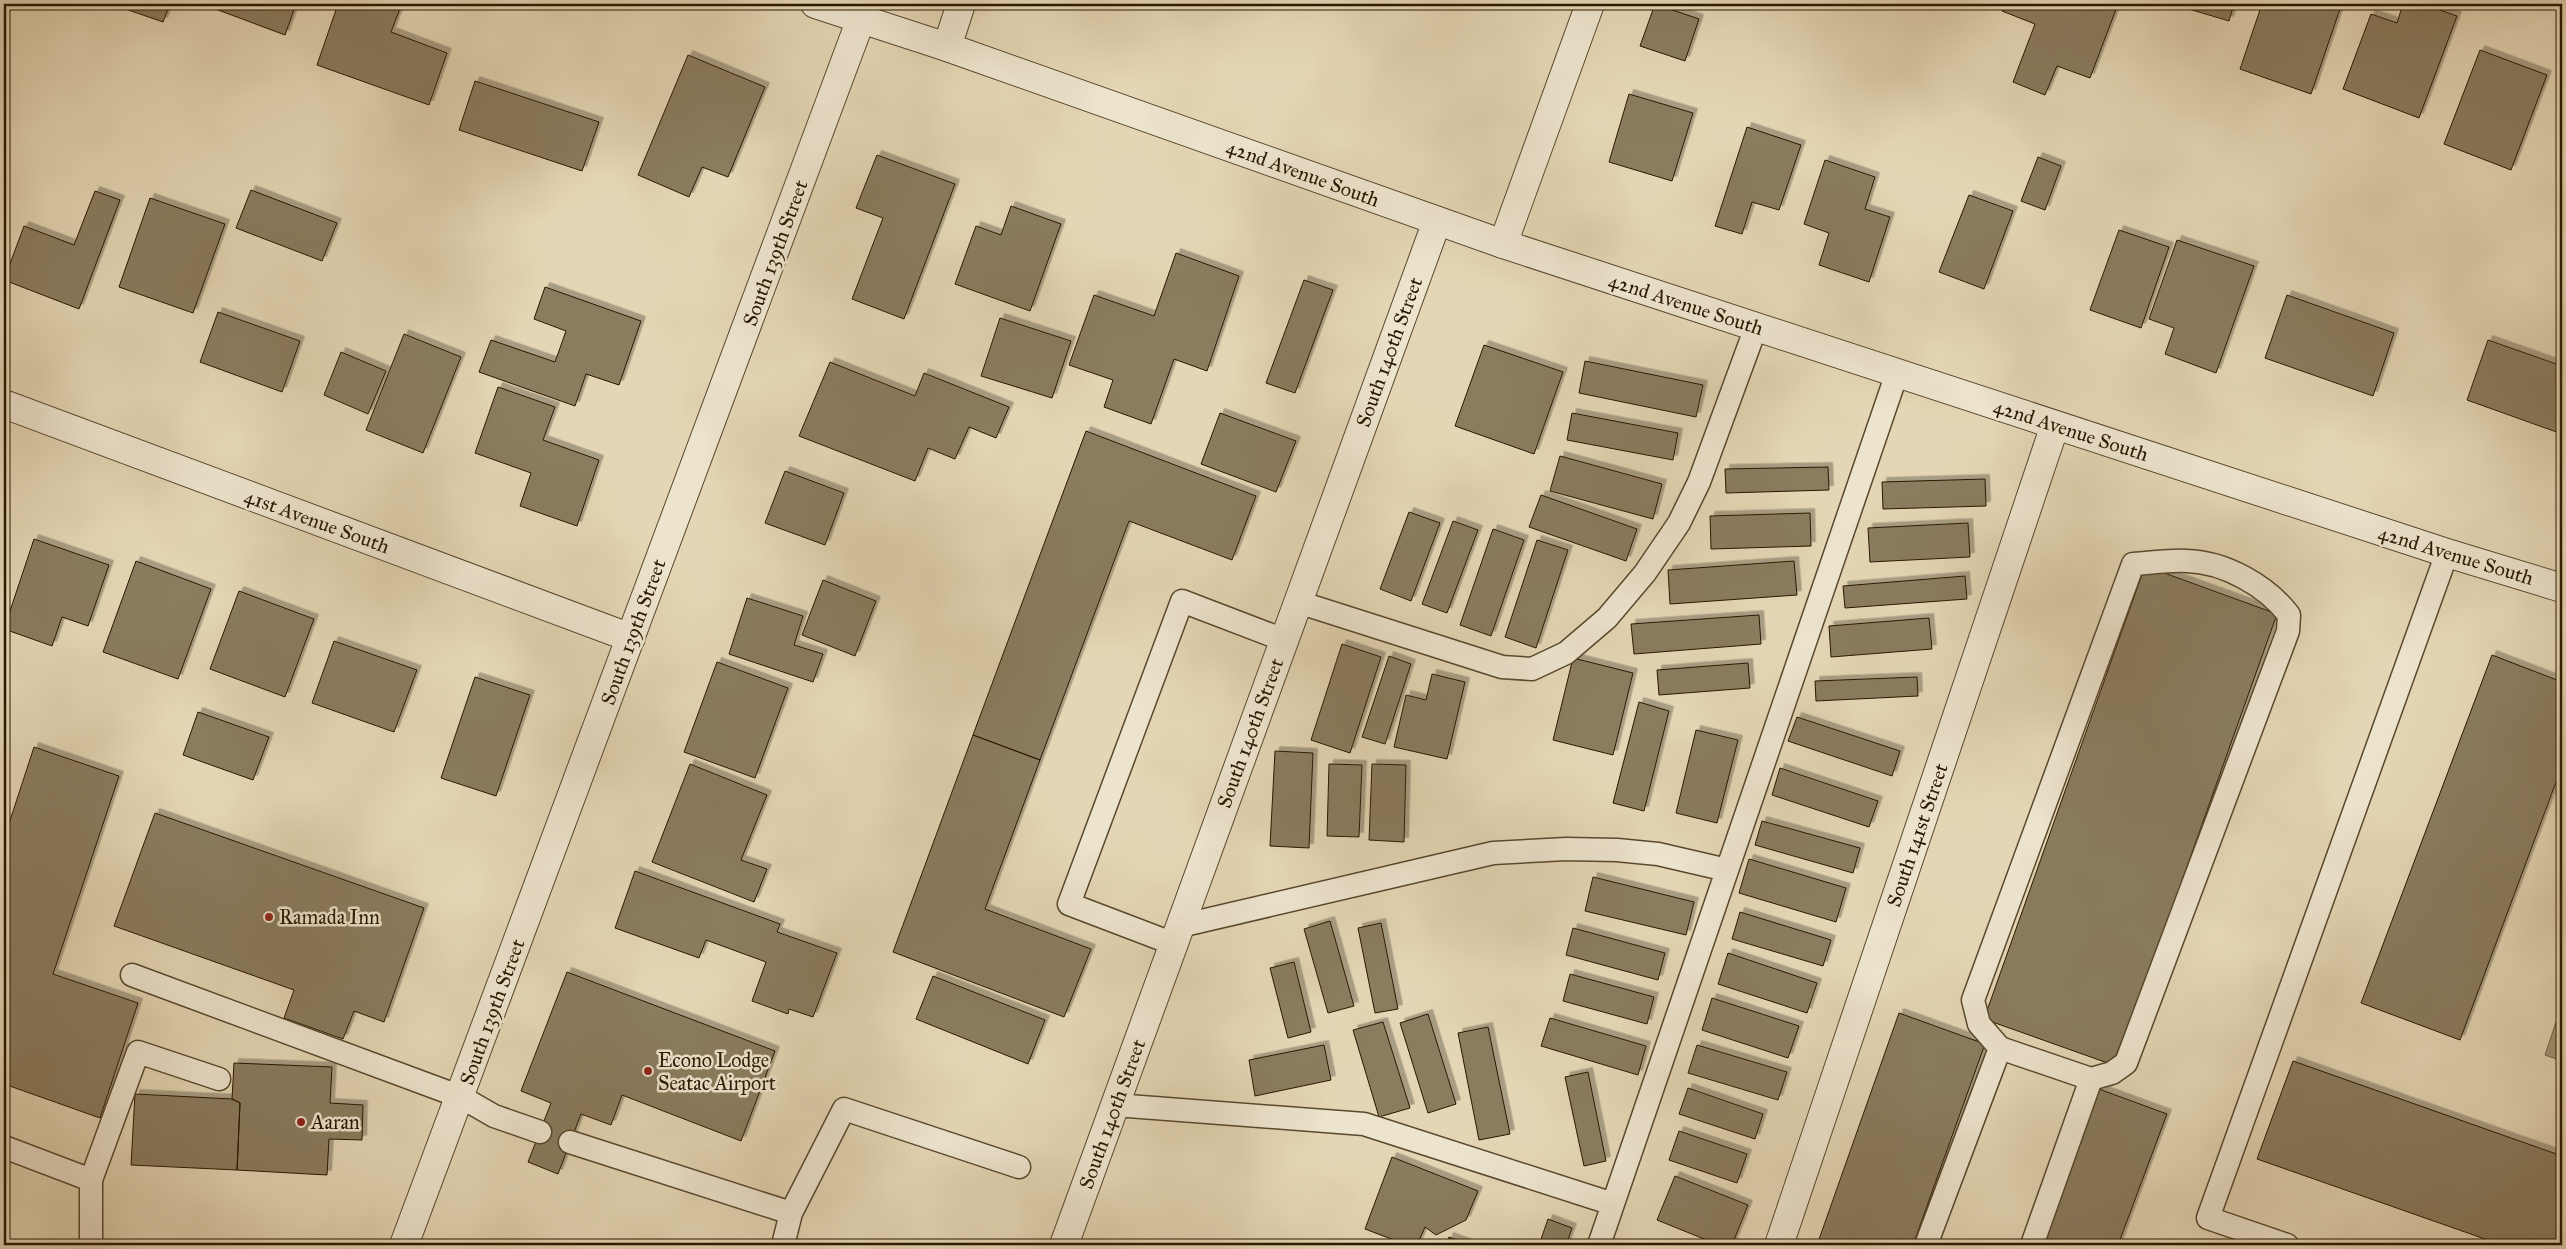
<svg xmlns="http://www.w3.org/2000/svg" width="2566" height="1249" viewBox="0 0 2566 1249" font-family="'IM FELL Great Primer',serif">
<defs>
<filter id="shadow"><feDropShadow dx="4.5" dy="-4.5" stdDeviation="0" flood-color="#0004"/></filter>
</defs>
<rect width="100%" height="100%" fill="#e4d6b4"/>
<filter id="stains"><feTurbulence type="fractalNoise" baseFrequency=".004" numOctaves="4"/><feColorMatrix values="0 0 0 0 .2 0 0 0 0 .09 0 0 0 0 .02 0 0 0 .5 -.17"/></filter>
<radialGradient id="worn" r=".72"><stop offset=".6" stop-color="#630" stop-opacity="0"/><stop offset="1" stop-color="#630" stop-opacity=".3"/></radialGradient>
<path fill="#a49577" stroke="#736348" d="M 2560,1010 L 2562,1010 L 2562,1061 L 2545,1055 Z"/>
<path fill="#8a7b5e" stroke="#291801" filter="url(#shadow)" d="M 111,4 L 170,4 L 163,22 Z
M 211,4 L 296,4 L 285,35 L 210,7 Z
M 338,4 L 395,4 L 401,6 L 391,32 L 447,53 L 429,105 L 317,65 Z
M 1655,4 L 1699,19 L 1685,61 L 1640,46 Z
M 2005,4 L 2118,4 L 2090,78 L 2057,66 L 2045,95 L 2013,82 L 2035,24 L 2002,11 Z
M 2172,4 L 2234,4 L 2229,21 Z
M 2262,4 L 2341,6 L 2311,94 L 2240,69 Z
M 2403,4 L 2423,4 L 2457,16 L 2419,118 L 2343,89 L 2371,14 L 2397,23 Z
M 2480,50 L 2547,75 L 2511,170 L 2444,144 Z
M 688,55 L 765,87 L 728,177 L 702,167 L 689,197 L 638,175 Z
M 475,81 L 599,122 L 582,171 L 459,130 Z
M 1629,94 L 1693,113 L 1672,181 L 1609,162 Z
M 1747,127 L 1801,145 L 1779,210 L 1752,202 L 1742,234 L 1715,226 Z
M 877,155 L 955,184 L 904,319 L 852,299 L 883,218 L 856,208 Z
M 2038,157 L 2061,166 L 2045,210 L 2021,201 Z
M 2562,159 L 2562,178 L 2556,176 Z
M 1825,160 L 1875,177 L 1865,209 L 1890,217 L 1869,282 L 1819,265 L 1829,233 L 1804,224 Z
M 251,190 L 337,223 L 322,261 L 236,228 Z
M 95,191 L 120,200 L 79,309 L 4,280 L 24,226 L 74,245 Z
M 1969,195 L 2013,211 L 1984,289 L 1939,272 Z
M 150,198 L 225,224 L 193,313 L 119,287 Z
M 1011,206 L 1061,224 L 1030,311 L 955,284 L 976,226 L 1001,235 Z
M 2119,230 L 2169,247 L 2141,328 L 2090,310 Z
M 2177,240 L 2254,266 L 2216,373 L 2165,354 L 2174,328 L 2149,319 Z
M 1176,253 L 1239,276 L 1207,371 L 1174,359 L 1151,424 L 1104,407 L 1113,380 L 1069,365 L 1094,295 L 1154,316 Z
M 1304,280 L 1333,290 L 1295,393 L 1266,383 Z
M 545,287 L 641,321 L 619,385 L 586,374 L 575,406 L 479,372 L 491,340 L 555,362 L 566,331 L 534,319 Z
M 2287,295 L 2394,333 L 2373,396 L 2265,358 Z
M 218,312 L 300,341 L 282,392 L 200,362 Z
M 1000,318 L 1071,341 L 1052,398 L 981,376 Z
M 404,334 L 461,357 L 423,453 L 366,430 Z
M 2488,340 L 2562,366 L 2562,434 L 2467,400 Z
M 1484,345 L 1563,372 L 1534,454 L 1455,426 Z
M 341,352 L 386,371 L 368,414 L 324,395 Z
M 1585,361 L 1703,385 L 1696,417 L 1579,393 Z
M 830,362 L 915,396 L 924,373 L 1009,407 L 996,438 L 969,427 L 955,459 L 928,448 L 915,481 L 799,436 Z
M 498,387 L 555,407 L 543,440 L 599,460 L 577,526 L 520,506 L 531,473 L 475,453 Z
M 1220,413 L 1296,441 L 1276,492 L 1201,464 Z
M 1572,413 L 1678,433 L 1673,460 L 1567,440 Z
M 1086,431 L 1256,496 L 1232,560 L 1129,521 L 1040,760 L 973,735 Z
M 1560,456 L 1662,484 L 1653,519 L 1550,491 Z
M 1828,467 L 1829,490 L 1726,493 L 1725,469 Z
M 785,471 L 844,493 L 825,545 L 765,523 Z
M 1985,479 L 1986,506 L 1883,509 L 1882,482 Z
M 1541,495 L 1637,529 L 1626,561 L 1529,527 Z
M 1409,512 L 1440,523 L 1411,601 L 1380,589 Z
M 1810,513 L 1811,546 L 1711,549 L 1710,516 Z
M 1453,521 L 1478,530 L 1447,613 L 1422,604 Z
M 1968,523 L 1970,557 L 1870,562 L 1868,528 Z
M 1493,529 L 1524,540 L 1491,636 L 1460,625 Z
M 34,539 L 109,565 L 88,626 L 62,617 L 52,646 L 4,629 Z
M 1537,540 L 1568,550 L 1536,648 L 1505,637 Z
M 136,561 L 211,589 L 178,679 L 103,652 Z
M 1794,561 L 1797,595 L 1670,604 L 1668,570 Z
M 2145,566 L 2277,614 L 2116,1066 L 1984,1019 Z
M 1965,576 L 1967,599 L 1845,608 L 1843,586 Z
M 823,580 L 876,601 L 855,656 L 802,635 Z
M 239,591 L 314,619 L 285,697 L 210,669 Z
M 747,598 L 803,616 L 794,645 L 823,654 L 813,682 L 729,654 Z
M 1759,615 L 1761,644 L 1634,654 L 1631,624 Z
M 1929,618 L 1932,649 L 1831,657 L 1829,626 Z
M 334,641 L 417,670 L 394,732 L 312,703 Z
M 1342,644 L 1381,657 L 1350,753 L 1311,740 Z
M 2492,655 L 2562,682 L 2562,766 L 2460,1040 L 2361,1003 Z
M 1389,656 L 1411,664 L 1385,744 L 1362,737 Z
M 1573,658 L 1633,673 L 1613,755 L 1553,740 Z
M 717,662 L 788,688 L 755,778 L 684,752 Z
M 1748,663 L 1750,688 L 1659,695 L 1657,670 Z
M 1432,674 L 1465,682 L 1447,759 L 1394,747 L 1406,695 L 1426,700 Z
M 475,677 L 530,695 L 496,796 L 441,778 Z
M 1917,677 L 1918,696 L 1816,701 L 1815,681 Z
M 1639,702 L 1669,711 L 1644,811 L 1613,803 Z
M 198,712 L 269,737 L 253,780 L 183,755 Z
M 1797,717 L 1900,751 L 1892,776 L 1788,741 Z
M 1696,730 L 1738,740 L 1717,823 L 1676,813 Z
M 973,735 L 1040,760 L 985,909 L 1091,949 L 1064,1017 L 893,952 Z
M 34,747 L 119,776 L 53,974 L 138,1003 L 100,1118 L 4,1084 L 4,839 Z
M 1275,751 L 1313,753 L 1309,848 L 1270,846 Z
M 690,764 L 767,795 L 741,860 L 767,869 L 754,902 L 652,862 Z
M 1329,764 L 1362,765 L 1359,837 L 1327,836 Z
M 1372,764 L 1406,765 L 1404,842 L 1369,840 Z
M 1780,768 L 1878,801 L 1869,827 L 1772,795 Z
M 155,813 L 424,908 L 384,1022 L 354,1011 L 343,1039 L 284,1018 L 294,990 L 114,926 Z
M 1762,821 L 1860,848 L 1853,873 L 1755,845 Z
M 1749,859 L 1846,888 L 1836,922 L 1739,893 Z
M 635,871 L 780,924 L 777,932 L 837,953 L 813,1017 L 789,1009 L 788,1014 L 752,1001 L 766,962 L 706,940 L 699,958 L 615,928 Z
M 1593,877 L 1694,902 L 1686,935 L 1585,911 Z
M 1740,912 L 1831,940 L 1823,966 L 1732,939 Z
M 1330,921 L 1354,1006 L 1328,1013 L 1304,929 Z
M 1381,923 L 1398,1009 L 1375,1013 L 1358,928 Z
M 1573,928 L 1665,953 L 1658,980 L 1566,955 Z
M 1728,953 L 1817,983 L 1807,1013 L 1718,984 Z
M 1294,962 L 1311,1032 L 1288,1038 L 1270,968 Z
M 567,972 L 775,1051 L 741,1141 L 622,1095 L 611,1125 L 581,1114 L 558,1174 L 528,1162 L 551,1103 L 521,1091 Z
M 1570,974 L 1654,997 L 1647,1024 L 1563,1001 Z
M 933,976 L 1045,1020 L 1028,1064 L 916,1019 Z
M 1712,998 L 1799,1026 L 1788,1058 L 1702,1030 Z
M 1899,1013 L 1985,1044 L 1913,1245 L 1817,1245 Z
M 1428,1014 L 1456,1104 L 1428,1113 L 1400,1023 Z
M 1550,1018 L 1646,1046 L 1638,1075 L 1541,1046 Z
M 1383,1022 L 1410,1108 L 1379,1117 L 1353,1030 Z
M 1488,1027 L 1510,1134 L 1479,1140 L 1458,1033 Z
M 1324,1045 L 1331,1080 L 1255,1096 L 1249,1060 Z
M 1697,1045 L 1787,1072 L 1778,1100 L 1688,1073 Z
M 2293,1061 L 2562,1156 L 2562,1245 L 2502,1245 L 2257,1159 Z
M 234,1063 L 332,1067 L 330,1103 L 363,1105 L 362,1140 L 329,1139 L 327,1175 L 237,1170 L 240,1103 L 232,1099 Z
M 1588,1072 L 1606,1161 L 1584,1166 L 1565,1077 Z
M 1688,1088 L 1763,1114 L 1755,1139 L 1679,1114 Z
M 2099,1089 L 2167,1114 L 2118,1245 L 2040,1245 Z
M 135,1094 L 232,1099 L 240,1103 L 237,1170 L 131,1165 Z
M 1679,1131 L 1747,1154 L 1737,1183 L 1669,1160 Z
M 1392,1157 L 1478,1191 L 1466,1220 L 1436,1235 L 1425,1227 L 1417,1245 L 1407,1245 L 1365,1229 Z
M 1675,1176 L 1748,1205 L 1732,1245 L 1719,1245 L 1657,1220 Z
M 1548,1219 L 1572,1228 L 1566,1245 L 1539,1245 Z
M 1449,1237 L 1471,1245 L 1446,1245 Z"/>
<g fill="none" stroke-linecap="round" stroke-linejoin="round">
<defs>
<path id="service" d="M 1298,602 L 1502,667 L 1532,669 L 1566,653 L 1607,618 L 1645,573 L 1679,523 L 1699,482 L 1756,327
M 1180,926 L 1493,853 L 1566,849 L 1617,850 L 1658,854 L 1727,870
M 1174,944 L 1069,904 L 1182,601 L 1284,640
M 132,975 L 461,1097 L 494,1116 L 540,1132
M 2000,1048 L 1979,1024 L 1973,1000 L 2133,564 C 2151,563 2169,560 2187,561 C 2225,562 2267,586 2289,615 L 2288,631 L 2126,1063 L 2112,1073 L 2091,1079
M 1115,1105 L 1364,1124 L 1613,1204
M 570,1142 L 791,1213 L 783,1245
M 4,1147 L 91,1180 L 91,1245
M 91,1180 L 138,1052 L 219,1079
M 791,1213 L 844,1109 L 1019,1167
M 1599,1245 L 1897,373
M 1926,1245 L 2000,1048 L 2091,1079 L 2032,1245
M 2287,1245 L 2208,1218 L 2447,553"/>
<path id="minor" d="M 947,47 L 961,4
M 1503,244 L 1590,4
M 4,404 L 631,638
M 404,1245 L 861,19
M 1064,1245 L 1437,221
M 1779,1245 L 2055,425"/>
<path id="tertiary" d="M 815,4 L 947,47 L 1503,244 L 2447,553 L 2562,588"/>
</defs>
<use href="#service" stroke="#58482e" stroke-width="25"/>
<use href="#minor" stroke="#58482e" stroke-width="30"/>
<use href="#tertiary" stroke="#58482e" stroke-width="30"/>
<use href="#service" stroke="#ede4ce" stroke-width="22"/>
<use href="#minor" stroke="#ede4ce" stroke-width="28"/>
<use href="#tertiary" stroke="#ede4ce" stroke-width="28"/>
</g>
<g fill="#8f2418" stroke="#ede4ce" stroke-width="2">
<circle cx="269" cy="917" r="5"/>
<circle cx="648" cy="1071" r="5"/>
<circle cx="301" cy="1122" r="5"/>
</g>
<g text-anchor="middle" stroke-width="5" stroke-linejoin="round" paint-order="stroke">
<g font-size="20" fill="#291801" stroke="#ede4ce">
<text transform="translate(1303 173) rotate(20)" y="7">42nd Avenue South</text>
<text transform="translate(775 253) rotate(-70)" y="7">South 139th Street</text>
<text transform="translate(1686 304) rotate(18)" y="7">42nd Avenue South</text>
<text transform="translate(1389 352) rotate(-70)" y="7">South 140th Street</text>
<text transform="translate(2071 430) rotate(18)" y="7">42nd Avenue South</text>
<text transform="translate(317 521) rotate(20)" y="7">41st Avenue South</text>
<text transform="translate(2456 555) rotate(17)" y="7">42nd Avenue South</text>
<text transform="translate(633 632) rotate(-70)" y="7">South 139th Street</text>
<text transform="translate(1250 733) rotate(-70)" y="7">South 140th Street</text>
<text transform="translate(1917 835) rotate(-71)" y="7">South 141st Street</text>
<text transform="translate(492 1012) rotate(-70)" y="7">South 139th Street</text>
<text transform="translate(1112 1114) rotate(-70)" y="7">South 140th Street</text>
</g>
<g font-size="20" fill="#291801" stroke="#ede4ce" text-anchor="start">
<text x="279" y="924">Ramada Inn</text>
<text x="658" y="1067">Econo Lodge<tspan x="658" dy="23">Seatac Airport</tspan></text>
<text x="311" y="1129">Aaran</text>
</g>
</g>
<rect width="2566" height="1249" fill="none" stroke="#e4d6b4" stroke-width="20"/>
<rect x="5" y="5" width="2556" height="1239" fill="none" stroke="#291801" stroke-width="2.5"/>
<rect x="10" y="10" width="2546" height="1229" fill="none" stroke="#291801"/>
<rect width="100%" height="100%" filter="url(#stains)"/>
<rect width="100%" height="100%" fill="url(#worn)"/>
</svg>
